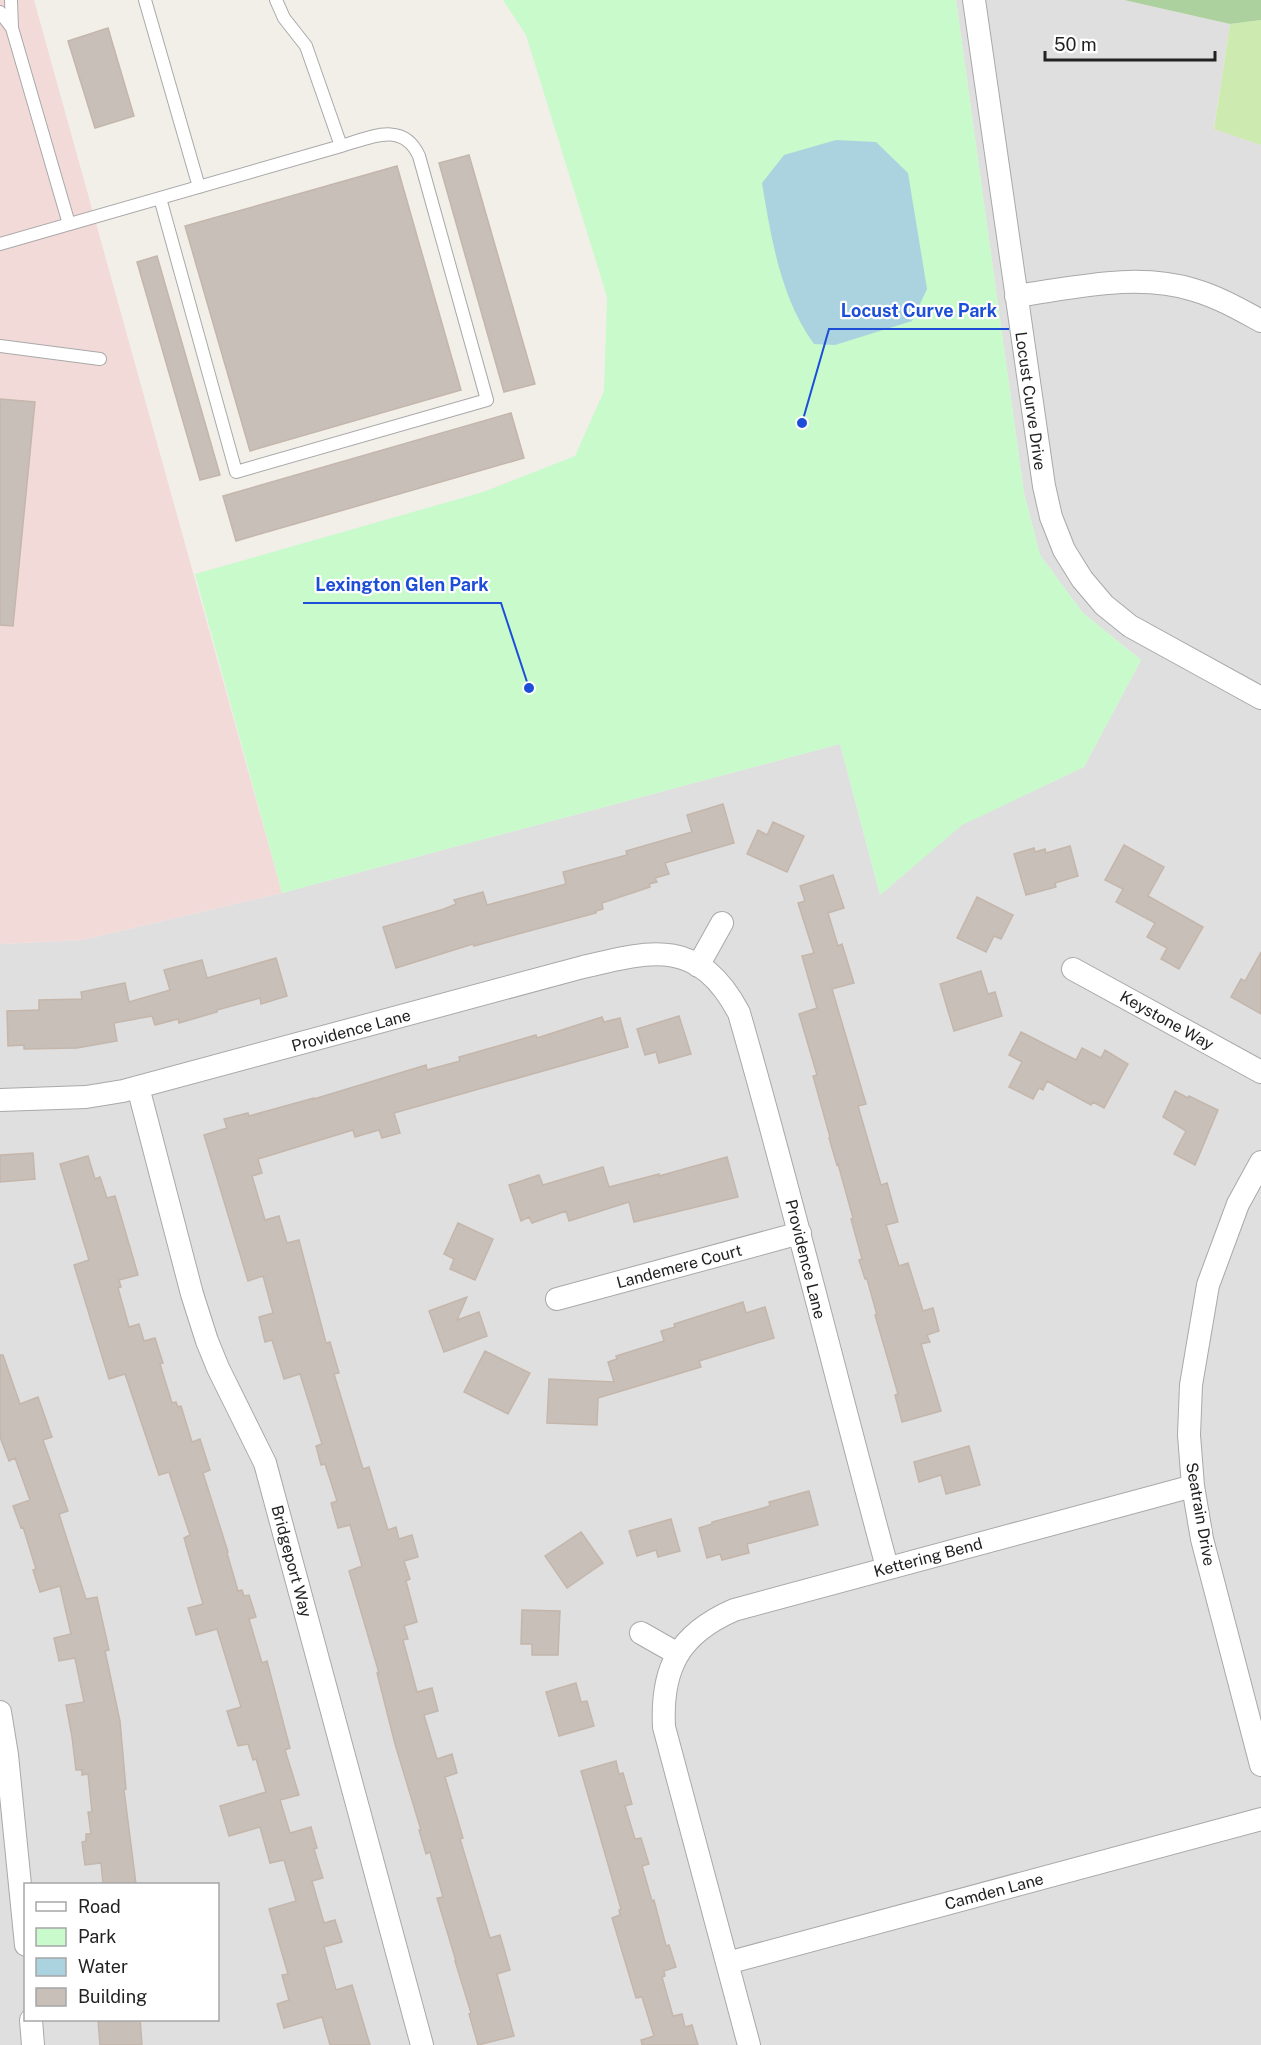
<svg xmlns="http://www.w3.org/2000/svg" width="1261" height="2045" viewBox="0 0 1261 2045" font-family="'Public Sans',sans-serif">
<rect width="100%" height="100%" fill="#f2efe9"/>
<path fill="#e0dfdf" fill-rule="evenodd" d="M 956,0 L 1124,0 L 1230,24 L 1214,128 L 1261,145 L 1261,2045 L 0,2045 L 0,944 L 82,940 L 282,893 L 840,744 L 880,895 L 961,825 L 1084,767 L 1141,660 L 1083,613 L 1040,555 L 1024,493 ZM 26,1884 L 218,1884 L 218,2020 L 26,2020 Z"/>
<path fill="#f2dad9" d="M 0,0 L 34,0 L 282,893 L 82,940 L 0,944 Z"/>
<path fill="#cdebb0" d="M 1261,20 L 1261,145 L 1214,129 L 1230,24 Z"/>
<path fill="#add19e" d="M 1124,0 L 1261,0 L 1261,20 L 1230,24 Z"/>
<path fill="#c8facc" d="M 503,0 L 956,0 L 1024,493 L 1040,555 L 1083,613 L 1141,660 L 1084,767 L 962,825 L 880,895 L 840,744 L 282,893 L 195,574 L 483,492 L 575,456 L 604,391 L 607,297 L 526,35 Z"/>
<path fill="#aad3df" d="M 836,140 L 876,142 L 908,173 L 927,289 L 912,321 L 835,345 L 814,344 C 781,299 771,238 762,183 L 784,155 Z"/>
<path fill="#c7bfb8" stroke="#c4b6ab" stroke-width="1.5" d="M 108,28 L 134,116 L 95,128 L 68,41 Z
M 469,155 L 535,384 L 504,392 L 439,163 Z
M 397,166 L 461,390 L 250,451 L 185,226 Z
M 157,256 L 220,475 L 200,480 L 137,262 Z
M 0,399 L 35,402 L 13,626 L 0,625 Z
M 511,413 L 524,458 L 236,541 L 223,496 Z
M 723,804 L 734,843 L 665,863 L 669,874 L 655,878 L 657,882 L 649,884 L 650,887 L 602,903 L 603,909 L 596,911 L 596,913 L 474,946 L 473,944 L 396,968 L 383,927 L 444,909 L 456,904 L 454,900 L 483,892 L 487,905 L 566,884 L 563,872 L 627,855 L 626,851 L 692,832 L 687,815 Z
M 773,822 L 804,836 L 787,872 L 747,854 L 758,830 L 767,835 Z
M 1124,845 L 1164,867 L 1148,896 L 1203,927 L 1179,969 L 1161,959 L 1167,948 L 1147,937 L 1155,923 L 1116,902 L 1123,889 L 1105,880 Z
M 1070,846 L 1078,876 L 1055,883 L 1056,887 L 1026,895 L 1014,854 L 1034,848 L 1035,852 L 1045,849 L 1046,853 Z
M 833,875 L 844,908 L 828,913 L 838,946 L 842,944 L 854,983 L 832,989 L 866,1104 L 858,1106 L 881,1185 L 887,1183 L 898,1222 L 886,1225 L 899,1266 L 908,1263 L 923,1311 L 933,1308 L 939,1331 L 927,1335 L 930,1342 L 921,1344 L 941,1411 L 902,1422 L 895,1395 L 898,1394 L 875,1315 L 877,1315 L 867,1279 L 865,1279 L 859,1260 L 862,1259 L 851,1219 L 853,1218 L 838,1164 L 837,1165 L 829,1138 L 830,1137 L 813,1076 L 817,1075 L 799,1014 L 817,1008 L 802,956 L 814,953 L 798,903 L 805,901 L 800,886 Z
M 977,897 L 1013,915 L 1001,939 L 994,936 L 986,952 L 957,938 Z
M 1261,952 L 1261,1014 L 1231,997 L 1241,979 L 1245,981 Z
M 276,958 L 287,996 L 261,1004 L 260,998 L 217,1010 L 217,1012 L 179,1023 L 178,1019 L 155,1025 L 152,1016 L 114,1023 L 117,1041 L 77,1048 L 24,1049 L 24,1045 L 8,1046 L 7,1011 L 39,1010 L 39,1000 L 82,999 L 81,992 L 125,983 L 129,1002 L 170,990 L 164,970 L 202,960 L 207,978 Z
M 981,971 L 988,994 L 995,992 L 1002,1016 L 954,1031 L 940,984 Z
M 679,1016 L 691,1054 L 659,1063 L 656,1052 L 645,1055 L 637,1029 Z
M 602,1017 L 604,1022 L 620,1018 L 628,1047 L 394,1113 L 400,1133 L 382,1138 L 379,1130 L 355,1137 L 353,1130 L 258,1159 L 262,1173 L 252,1176 L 265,1220 L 279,1216 L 287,1243 L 299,1240 L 326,1343 L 330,1342 L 339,1373 L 334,1374 L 363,1469 L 369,1467 L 388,1530 L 396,1527 L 399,1539 L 412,1535 L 418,1557 L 404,1561 L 410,1579 L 406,1581 L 417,1622 L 404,1626 L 408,1639 L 403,1640 L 417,1692 L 432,1688 L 438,1711 L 424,1715 L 437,1759 L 452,1754 L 457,1773 L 445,1777 L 463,1838 L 460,1839 L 490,1938 L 500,1935 L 510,1970 L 497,1974 L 514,2036 L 478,2045 L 469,2014 L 471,2013 L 455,1961 L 456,1961 L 437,1898 L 443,1897 L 430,1852 L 426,1854 L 419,1830 L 421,1830 L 395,1744 L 377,1673 L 379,1673 L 349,1571 L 362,1566 L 350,1525 L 338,1528 L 331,1503 L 337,1501 L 325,1464 L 321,1465 L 316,1446 L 322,1444 L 300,1374 L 284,1379 L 272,1340 L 265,1342 L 259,1317 L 273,1313 L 263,1276 L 248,1281 L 204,1135 L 227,1128 L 224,1119 L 248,1113 L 249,1116 L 314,1098 L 314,1099 L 426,1065 L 427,1070 L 460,1061 L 459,1057 L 536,1035 L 537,1038 Z
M 1021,1032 L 1076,1060 L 1082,1048 L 1101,1058 L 1105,1050 L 1128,1064 L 1104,1108 L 1093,1102 L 1091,1105 L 1047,1081 L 1043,1090 L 1039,1088 L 1033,1099 L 1009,1087 L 1022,1062 L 1009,1055 Z
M 1175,1091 L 1188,1098 L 1189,1096 L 1218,1110 L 1195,1165 L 1174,1154 L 1186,1131 L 1163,1117 Z
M 33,1153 L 35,1179 L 0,1182 L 0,1155 Z
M 88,1156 L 95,1179 L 100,1177 L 107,1198 L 115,1196 L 138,1275 L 119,1280 L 121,1287 L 118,1288 L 129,1327 L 139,1324 L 144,1341 L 155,1338 L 163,1363 L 160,1364 L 172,1403 L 176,1402 L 178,1407 L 181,1406 L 192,1442 L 200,1439 L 210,1470 L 203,1473 L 228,1552 L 227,1553 L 238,1591 L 242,1590 L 244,1596 L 249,1595 L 256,1617 L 249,1619 L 262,1663 L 267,1661 L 290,1748 L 285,1750 L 299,1795 L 280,1800 L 290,1833 L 311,1827 L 317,1848 L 314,1849 L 323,1878 L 312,1881 L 324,1923 L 335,1920 L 342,1942 L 324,1947 L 336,1990 L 352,1985 L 370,2045 L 330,2045 L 322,2017 L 284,2028 L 277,2004 L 289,2000 L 282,1975 L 288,1974 L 269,1909 L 296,1901 L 284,1860 L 270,1863 L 260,1827 L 229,1836 L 220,1806 L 266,1792 L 256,1759 L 253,1760 L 248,1744 L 238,1746 L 227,1711 L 241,1707 L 217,1629 L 196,1635 L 188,1608 L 203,1604 L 184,1538 L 190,1535 L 169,1472 L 159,1475 L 125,1374 L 109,1379 L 74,1265 L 89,1260 L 60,1164 Z
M 727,1157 L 738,1197 L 634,1222 L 629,1202 L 569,1221 L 566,1211 L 532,1223 L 529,1217 L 521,1221 L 509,1185 L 539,1175 L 543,1185 L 603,1167 L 609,1187 L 659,1174 L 659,1176 Z
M 458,1223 L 493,1239 L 475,1280 L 450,1269 L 454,1259 L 444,1254 Z
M 467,1297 L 457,1320 L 479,1312 L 487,1336 L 444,1352 L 429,1311 Z
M 743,1302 L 746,1313 L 765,1307 L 774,1338 L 699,1361 L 701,1367 L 598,1398 L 597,1425 L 547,1423 L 549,1379 L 614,1382 L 608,1362 L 617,1359 L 616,1356 L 664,1341 L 661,1331 L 675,1327 L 674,1324 Z
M 485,1351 L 530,1373 L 508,1414 L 464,1392 Z
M 0,1355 L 3,1355 L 20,1404 L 38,1397 L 52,1437 L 43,1440 L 68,1511 L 59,1514 L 86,1599 L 97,1597 L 109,1650 L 105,1651 L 120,1721 L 126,1789 L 124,1790 L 136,1884 L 103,1884 L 101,1863 L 85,1865 L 82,1842 L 86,1841 L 86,1834 L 91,1834 L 88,1812 L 92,1812 L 88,1774 L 82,1775 L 82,1770 L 76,1770 L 72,1737 L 66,1705 L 84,1702 L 75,1658 L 59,1661 L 54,1638 L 71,1634 L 60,1586 L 40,1592 L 33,1570 L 36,1569 L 23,1527 L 21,1528 L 13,1506 L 30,1500 L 15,1458 L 9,1461 L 0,1437 Z
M 969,1446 L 980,1485 L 946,1494 L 941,1475 L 919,1482 L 914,1462 Z
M 809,1491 L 818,1525 L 747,1544 L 749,1553 L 722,1560 L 720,1554 L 707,1558 L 699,1528 L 712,1524 L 712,1522 L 770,1506 L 769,1502 Z
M 671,1519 L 680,1551 L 658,1557 L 656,1550 L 637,1556 L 629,1531 Z
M 581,1532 L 603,1563 L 567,1588 L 545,1556 Z
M 522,1610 L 560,1611 L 558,1655 L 532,1655 L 532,1644 L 521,1644 Z
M 576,1683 L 581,1702 L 587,1701 L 594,1726 L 559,1736 L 546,1692 Z
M 616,1761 L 619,1774 L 623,1773 L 632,1804 L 625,1806 L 635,1839 L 641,1838 L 649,1864 L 642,1866 L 652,1901 L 654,1900 L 666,1946 L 669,1945 L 676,1967 L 664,1971 L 665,1976 L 662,1977 L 673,2016 L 682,2014 L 685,2027 L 692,2025 L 698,2045 L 642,2045 L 641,2040 L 654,2036 L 642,1997 L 636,1998 L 612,1918 L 620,1915 L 619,1910 L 621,1909 L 581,1771 Z
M 98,2019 L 140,2019 L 142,2045 L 100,2045 Z"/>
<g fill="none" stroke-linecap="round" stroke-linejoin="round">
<defs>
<path id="service" d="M 11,0 L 12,28 L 69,224
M 145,0 L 199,187
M 276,0 L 284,18 L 306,46 L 341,146
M 0,12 L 12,28
M 0,244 L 341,146 C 369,138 403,120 419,156 L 487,400 L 236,472 L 160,198
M 0,346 L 100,359"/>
<path id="minor" d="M 974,0 L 1044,486 L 1051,517 L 1064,550 L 1082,579 L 1104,605 L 1130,626 L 1261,698
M 1016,296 C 1074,288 1137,272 1194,290 C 1218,297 1239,309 1261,321
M 698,966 L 722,923
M 1073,969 L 1261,1072
M 138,1087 L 192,1294 L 207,1341 L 218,1368 L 265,1463 L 422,2045
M 0,1100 L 86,1097 L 123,1091 L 583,967 C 653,950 699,938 739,1013 C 792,1197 837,1383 887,1567
M 1261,1162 L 1238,1204 L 1208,1285 L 1191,1385 L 1189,1435 L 1193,1486 L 1202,1539 L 1261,1765
M 557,1299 L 800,1233
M 641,1633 L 678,1654
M 0,1712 L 7,1755 L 26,1945
M 727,1963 L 1261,1819
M 31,2020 L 33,2045
M 749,2045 L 664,1727 C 661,1668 679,1634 734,1610 L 1193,1486"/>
</defs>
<use href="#service" stroke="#a9a9a9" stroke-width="14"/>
<use href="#minor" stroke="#a9a9a9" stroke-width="24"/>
<use href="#service" stroke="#fff" stroke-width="12"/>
<use href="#minor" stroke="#fff" stroke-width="22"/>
</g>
<g text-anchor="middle" stroke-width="4.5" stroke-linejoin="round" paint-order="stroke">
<g font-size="16" fill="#222" stroke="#fff">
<text transform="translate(1031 401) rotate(82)" y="6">Locust Curve Drive</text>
<text transform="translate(1167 1020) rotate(29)" y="6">Keystone Way</text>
<text transform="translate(351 1030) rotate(-15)" y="6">Providence Lane</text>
<text transform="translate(806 1259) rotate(76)" y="6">Providence Lane</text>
<text transform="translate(679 1266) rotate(-15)" y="6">Landemere Court</text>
<text transform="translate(1201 1514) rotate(80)" y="6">Seatrain Drive</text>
<text transform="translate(928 1557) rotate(-15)" y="6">Kettering Bend</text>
<text transform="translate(292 1561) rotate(75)" y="6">Bridgeport Way</text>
<text transform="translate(994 1891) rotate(-15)" y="6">Camden Lane</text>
</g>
</g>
<path fill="none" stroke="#1d4ed8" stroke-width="2" d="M802 423L829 329H1009M529 688L501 603H303"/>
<g fill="#1d4ed8" stroke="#fff" stroke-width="2">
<circle cx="802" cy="423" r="6"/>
<circle cx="529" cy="688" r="6"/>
</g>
<g font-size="18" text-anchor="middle" font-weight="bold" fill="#1d4ed8" stroke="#fff" stroke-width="4.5" stroke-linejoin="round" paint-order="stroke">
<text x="919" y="317">Locust Curve Park</text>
<text x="402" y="591">Lexington Glen Park</text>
</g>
<rect x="24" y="1883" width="195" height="138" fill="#ffffff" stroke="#a7a7a7" stroke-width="1.5"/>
<rect x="36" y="1902" width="30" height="9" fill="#ffffff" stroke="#a7a7a7" stroke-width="1.5"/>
<text x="78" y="1913" font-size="18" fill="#222222">Road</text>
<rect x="36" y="1928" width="30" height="18" fill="#c8facc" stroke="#a7a7a7" stroke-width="1.5"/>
<text x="78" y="1943" font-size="18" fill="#222222">Park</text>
<rect x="36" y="1958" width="30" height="18" fill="#aad3df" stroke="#a7a7a7" stroke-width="1.5"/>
<text x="78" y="1973" font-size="18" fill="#222222">Water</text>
<rect x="36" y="1988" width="30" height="18" fill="#c7bfb8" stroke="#a7a7a7" stroke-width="1.5"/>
<text x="78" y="2003" font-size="18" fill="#222222">Building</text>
<path d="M1045 51v9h170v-9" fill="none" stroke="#222222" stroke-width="3"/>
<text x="1054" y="51" font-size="18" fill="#222222" stroke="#ffffff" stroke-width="4.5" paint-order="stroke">50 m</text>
</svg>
